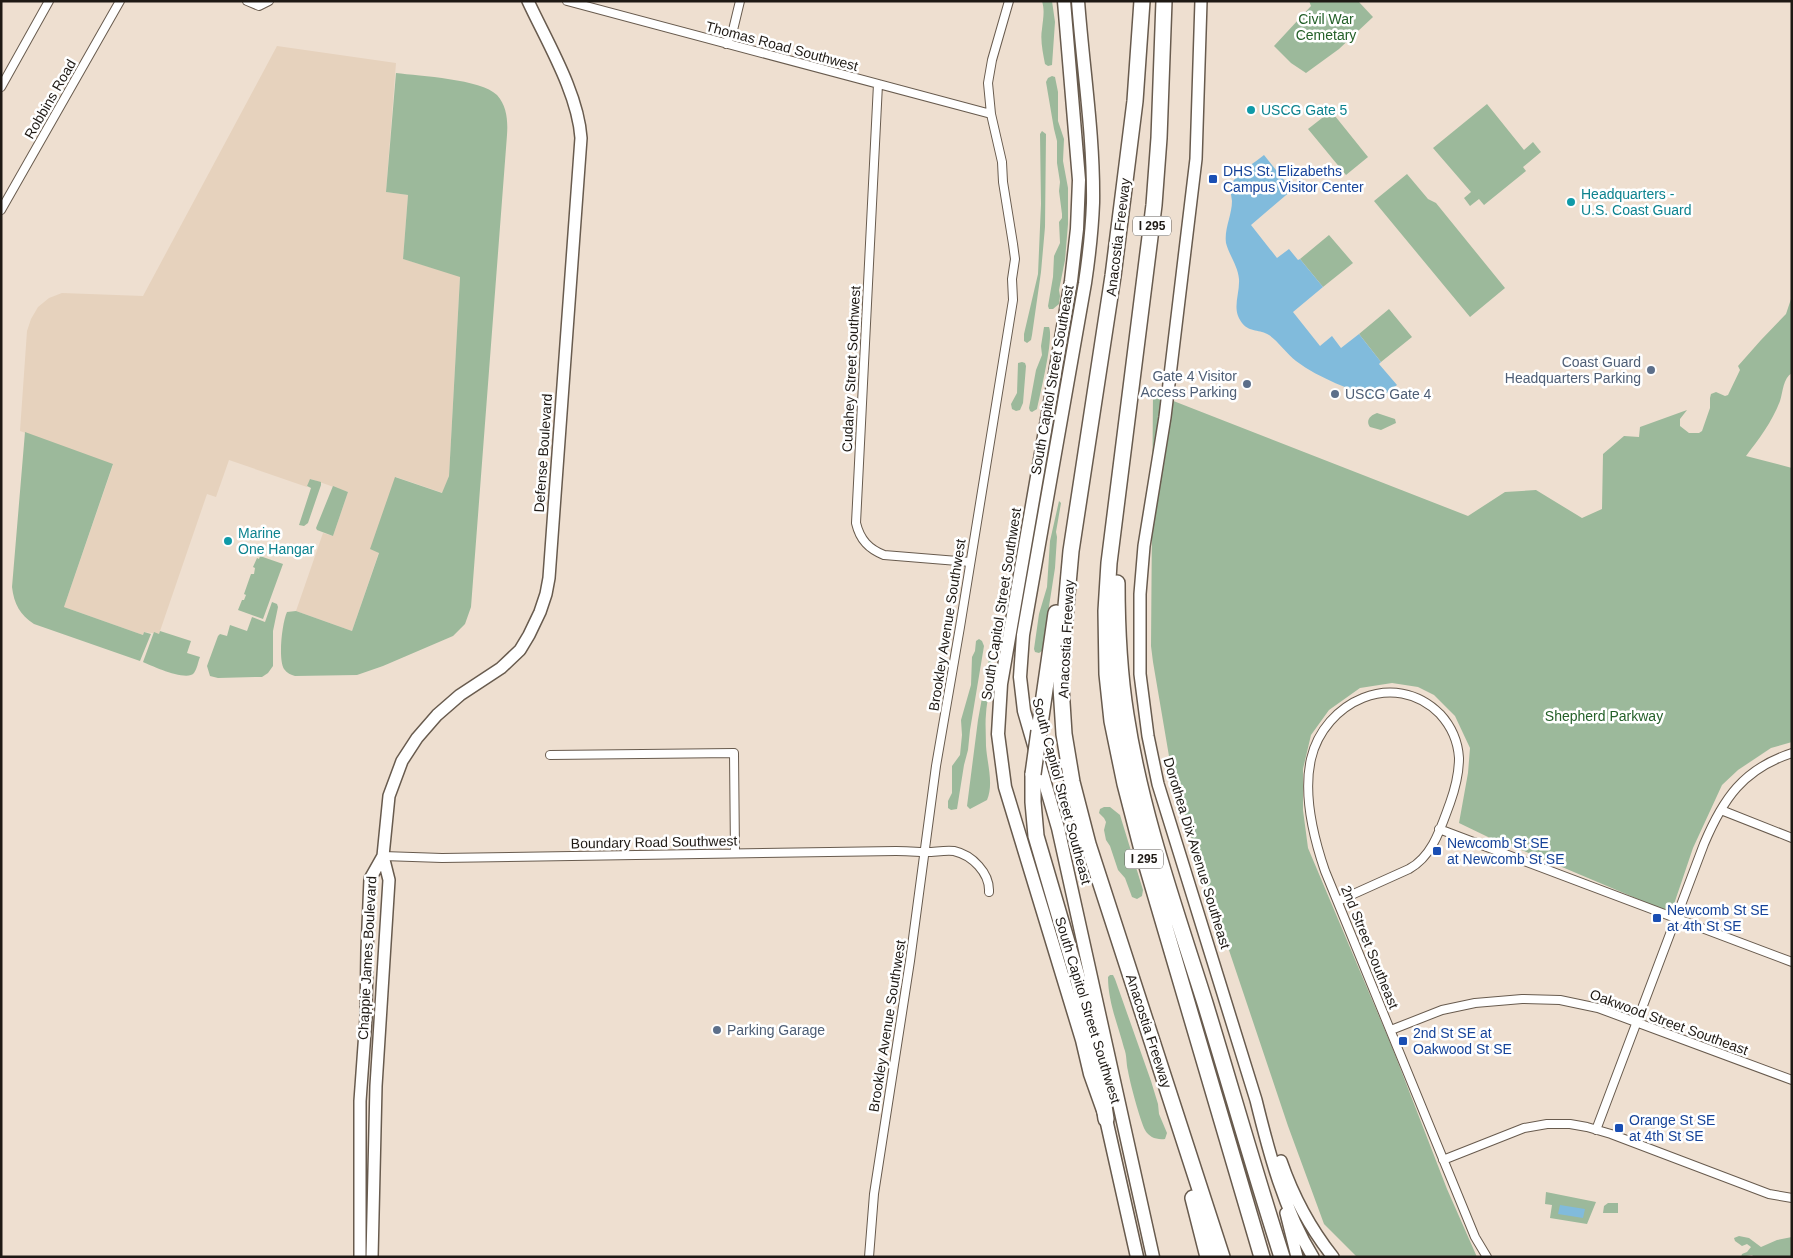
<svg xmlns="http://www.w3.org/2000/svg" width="1793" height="1258" viewBox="0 0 1793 1258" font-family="Helvetica,sans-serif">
<rect width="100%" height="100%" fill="#eedfd0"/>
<path fill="#e6d2bd" d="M 277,46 L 396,63 L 386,192 L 408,195 L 403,259 L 460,276 L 449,476 L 443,493 L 396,477 L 371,549 L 379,552 L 352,631 L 296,611 L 323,533 L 333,536 L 348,492 L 311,479 L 307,487 L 229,460 L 216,497 L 207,494 L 159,634 L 144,632 L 143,635 L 64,607 L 113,465 L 20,431 L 27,331 L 31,319 L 38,307 L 49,298 L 62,293 L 143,296 Z"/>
<path fill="#9cb99b" d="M 1042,1 L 1052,1 L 1055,22 L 1052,65 L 1048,66 L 1045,64 C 1043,53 1040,40 1042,29 C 1043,19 1045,11 1042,1 Z
M 1309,1 L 1358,1 L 1373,17 L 1339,49 L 1306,73 L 1291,63 L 1274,46 L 1311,6 Z
M 396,73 C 420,76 481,79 497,95 C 507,106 508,121 507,135 L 471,607 L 465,624 L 453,636 L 383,666 L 357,675 L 295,676 C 291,675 287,673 284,669 C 278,659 282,623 287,612 L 296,611 L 352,631 L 379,553 L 370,549 L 395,477 L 442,493 L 449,476 L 460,277 L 403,259 L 408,195 L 386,192 Z
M 1052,76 L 1055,77 L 1058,92 L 1058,121 L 1064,139 L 1063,161 L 1068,188 L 1068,224 L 1065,260 L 1059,290 L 1060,296 L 1059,304 L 1053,309 L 1049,309 L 1048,306 L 1053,277 L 1054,256 L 1060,243 L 1059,222 L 1062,218 L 1062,214 L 1059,191 L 1060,182 L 1057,163 L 1057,141 L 1054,129 L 1046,82 L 1048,78 Z
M 1487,104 L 1524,150 L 1533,142 L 1541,152 L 1523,167 L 1526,171 L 1484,205 L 1479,199 L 1470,206 L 1464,198 L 1471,192 L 1433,148 Z
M 1331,111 L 1368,157 L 1346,175 L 1308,129 Z
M 1042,131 L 1046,134 L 1045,227 L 1041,272 L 1032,335 L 1031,340 L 1027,343 L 1024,341 L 1024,334 L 1038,274 L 1041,204 L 1040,134 Z
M 1407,174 L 1428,199 L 1436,203 L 1505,288 L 1470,317 L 1374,201 Z
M 1329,235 L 1353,263 L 1323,287 L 1300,259 Z
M 1792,296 L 1792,373 C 1783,378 1783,392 1780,401 C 1772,422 1759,439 1746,456 L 1792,468 L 1792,742 L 1771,748 L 1738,770 L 1722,785 L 1693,848 L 1671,913 L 1524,851 L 1488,837 L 1459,823 L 1468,773 L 1470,748 L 1455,716 L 1434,695 L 1418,687 L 1392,683 L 1360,688 L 1329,710 L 1311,735 L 1303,769 L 1303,810 L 1308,848 L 1392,1047 L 1447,1189 L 1477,1257 L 1357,1257 L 1324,1224 L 1288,1126 L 1191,837 L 1170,762 L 1153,662 L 1151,646 L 1153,393 L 1468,516 L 1505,492 L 1536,490 L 1582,518 L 1602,509 L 1603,454 L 1624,436 L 1639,437 L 1640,427 L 1687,410 L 1680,419 L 1680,426 L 1689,433 L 1699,433 L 1702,431 L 1710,408 L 1710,398 L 1711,394 L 1716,392 L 1725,396 L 1728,395 L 1740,370 L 1738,366 L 1761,340 L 1786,314 Z
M 1389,309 L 1412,337 L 1381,362 L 1359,334 Z
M 1044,327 L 1049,327 C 1054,338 1040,394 1037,409 L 1032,412 L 1030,411 L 1029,408 L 1036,370 L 1042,355 L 1041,346 Z
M 1022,362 L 1025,363 L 1026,366 L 1023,403 L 1020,410 L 1016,411 L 1012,409 L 1011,404 L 1017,393 L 1018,363 Z
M 1377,413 L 1395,419 L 1396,423 L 1381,430 L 1370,427 C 1365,420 1371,415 1377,413 Z
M 25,432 L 113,464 L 64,607 L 143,635 L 144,632 L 151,634 L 140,661 L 34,624 C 20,615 14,604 12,587 Z
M 310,479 L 321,482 L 321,485 L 308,523 L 304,526 L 299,525 L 311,488 L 307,486 Z
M 333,486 L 348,492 L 333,536 L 317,530 L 316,528 Z
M 1059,501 L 1061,503 L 1056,532 L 1057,537 L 1055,568 L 1042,651 L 1039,653 L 1035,652 L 1034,649 L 1039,614 L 1047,587 L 1050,541 Z
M 260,556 L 283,564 L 263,619 L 238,610 L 242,600 L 244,600 L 246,595 L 244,594 L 251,574 L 254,574 L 255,568 L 253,567 L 257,558 L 259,559 Z
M 272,602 L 277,604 L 278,607 L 273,631 L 273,666 L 268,673 L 262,677 L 255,677 L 218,678 L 210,676 L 207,666 L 218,636 L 220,634 L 227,636 L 230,625 L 247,631 L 252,617 L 265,622 Z
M 160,631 L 191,641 L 187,653 L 200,657 C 198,662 197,669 194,673 C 187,682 152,666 143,662 L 154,632 L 159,634 Z
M 979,639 L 982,641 L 984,646 L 970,730 L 968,750 L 964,765 L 957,809 L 951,810 L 948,808 L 948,801 L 952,793 L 952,766 L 960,755 L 962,735 L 961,720 L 971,685 L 972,657 L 975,651 L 976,641 Z
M 989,659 L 991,660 C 994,678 987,696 986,714 C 985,724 986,735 986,746 C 987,763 994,784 987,800 L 970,809 L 967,806 L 978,720 Z
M 1104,807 L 1110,807 L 1120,815 L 1143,890 L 1142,896 L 1137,899 L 1132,897 L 1125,878 L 1118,870 L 1110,846 L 1106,840 L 1104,830 L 1106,822 L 1104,818 L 1099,813 L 1100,809 Z
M 1110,975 L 1113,975 L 1115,979 L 1151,1081 L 1158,1104 L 1159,1114 L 1167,1133 L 1165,1139 C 1156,1140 1149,1137 1145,1130 C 1140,1120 1130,1083 1128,1071 C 1126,1063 1127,1055 1124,1048 C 1118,1025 1108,1002 1108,977 Z
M 1546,1192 L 1596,1202 L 1587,1224 L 1550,1218 L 1552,1205 L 1545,1204 Z
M 1608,1203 L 1618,1203 L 1618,1213 L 1603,1213 L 1604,1206 Z
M 1739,1236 L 1749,1238 L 1761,1247 L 1777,1240 L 1792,1237 L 1792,1257 L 1754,1257 L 1752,1255 L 1741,1257 L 1742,1254 L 1747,1252 L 1751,1247 L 1747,1244 L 1742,1246 L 1735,1241 L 1734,1238 Z"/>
<path fill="#81bbdc" d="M 1264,155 L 1292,190 L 1251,225 L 1277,258 L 1289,249 L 1298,260 L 1300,259 L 1323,287 L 1293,312 L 1320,346 L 1332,336 L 1341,348 L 1359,334 L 1381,362 L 1379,364 L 1397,385 L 1378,400 C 1350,389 1320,379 1296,361 C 1287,354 1277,340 1269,335 C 1260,329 1250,333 1242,323 C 1231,309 1240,295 1239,279 C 1238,266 1229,255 1226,243 C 1224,229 1232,215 1232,201 C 1231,194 1229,186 1234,180 C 1242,170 1254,163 1264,155 Z
M 1560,1205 L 1585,1209 L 1583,1218 L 1558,1214 Z"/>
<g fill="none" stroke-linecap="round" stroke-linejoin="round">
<defs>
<path id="street" d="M 247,1 L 259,6 L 269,1
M 567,1 L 991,114
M 726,44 L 733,30 L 740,1
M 878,84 L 856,523 C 860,540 869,549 884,555 L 970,562
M 1,87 L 49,1
M 1,210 L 120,1
M 550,755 L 734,753 L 735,853
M 1721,810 L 1792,838
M 1439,829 L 1792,962
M 383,856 L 442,858 L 896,851 C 906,851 916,852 927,852 C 935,852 945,850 954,851 C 972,855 990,873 989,892
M 1338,901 L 1409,869 C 1433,856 1441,827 1450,803 C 1455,789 1459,773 1459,758 C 1458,742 1451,726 1440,714 C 1394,668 1324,702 1311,759 C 1303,794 1314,839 1325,871 L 1475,1237 L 1487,1257
M 1391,1030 L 1442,1010 L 1475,1003 L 1522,999 L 1560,1000 L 1598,1008 L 1792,1080
M 1596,1130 L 1704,844 C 1723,799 1743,769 1792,753
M 1443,1160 L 1524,1128 L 1547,1124 L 1570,1124 L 1587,1127 L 1611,1134 L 1769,1194 L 1792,1198
M 869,1257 L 874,1194 L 910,961 L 936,766 L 960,627 L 1013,300 L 1012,279 L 1015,259 L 1013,244 L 1003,182 L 1002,162 L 991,114 L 988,83 L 992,60 L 1009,1"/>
<path id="secondary" d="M 1201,1 L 1196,159 L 1165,417 L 1144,546 L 1140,594 L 1140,674 L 1148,736 L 1158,784 L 1256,1100 C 1269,1153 1284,1210 1313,1257
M 1281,1161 C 1293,1196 1310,1228 1333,1257
M 1286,1213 L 1297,1257
M 360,1257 L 360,1101 L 366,1018 L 367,950 L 370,879 L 383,856
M 372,1257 L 376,1086 L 389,880 L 383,856 L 389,796 L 402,761 L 417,738 L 437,715 L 460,695 L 501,668 L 520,650 L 529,635 L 540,612 L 546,594 L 549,578 L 581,138 C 578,93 547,42 528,1"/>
<path id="primary" d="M 1064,1 L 1079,180 L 1077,229 L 1071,281 L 1001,684 L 998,734 L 1005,787 L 1082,1040 L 1090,1074 L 1106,1119 L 1137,1257
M 1078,1 C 1083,68 1094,136 1093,203 C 1092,230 1089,256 1085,283 L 1023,635 L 1020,677 L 1024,711 L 1058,828 L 1153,1257"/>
<path id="highway" d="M 1142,1 L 1135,101 L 1127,165 L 1113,276 L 1071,551 L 1063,639 L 1061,687 L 1064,734 L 1072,782 L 1088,844 L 1222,1257
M 1164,1 L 1159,138 L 1154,205 L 1109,563 L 1106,611 L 1107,674 L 1112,721 L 1125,784 L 1141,846 L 1262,1257
M 1117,583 C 1117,627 1119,671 1126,715 C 1141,813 1175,908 1205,1003 C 1231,1088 1255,1173 1282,1257
M 1039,731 L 1056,613
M 1033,774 L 1033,802 L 1036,836 L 1079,983 L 1099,1072 L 1106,1119
M 1193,1198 L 1208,1257"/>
</defs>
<use href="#street" stroke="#685b4e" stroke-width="10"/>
<use href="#secondary" stroke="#685b4e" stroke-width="14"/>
<use href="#primary" stroke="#685b4e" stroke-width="15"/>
<use href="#highway" stroke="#685b4e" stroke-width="18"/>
<use href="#street" stroke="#fff" stroke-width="8"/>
<use href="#secondary" stroke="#fff" stroke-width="11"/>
<use href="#primary" stroke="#fff" stroke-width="12"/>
<use href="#highway" stroke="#fff" stroke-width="15"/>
<defs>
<path id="highway-bridge" d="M 1033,774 L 1039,731"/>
</defs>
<use href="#highway-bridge" stroke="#685b4e" stroke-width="18" stroke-linecap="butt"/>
<use href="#highway-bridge" stroke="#fff" stroke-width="15"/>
</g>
<g fill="#0f9aa8" stroke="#fff" stroke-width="2">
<circle cx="1251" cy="110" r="5"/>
<circle cx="1571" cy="202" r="5"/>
<circle cx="228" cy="541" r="5"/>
</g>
<g fill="#1a4fb4" stroke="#fff" stroke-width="2">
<rect x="1208" y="174" width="10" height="10" rx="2.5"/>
<rect x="1432" y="846" width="10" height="10" rx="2.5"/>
<rect x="1652" y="913" width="10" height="10" rx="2.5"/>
<rect x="1398" y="1036" width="10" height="10" rx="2.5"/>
<rect x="1614" y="1123" width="10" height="10" rx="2.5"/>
</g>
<g fill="#5c6f8a" stroke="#fff" stroke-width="2">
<circle cx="1651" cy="370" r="5"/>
<circle cx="1247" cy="384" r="5"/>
<circle cx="1335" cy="394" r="5"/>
<circle cx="717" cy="1030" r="5"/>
</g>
<g text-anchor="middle" stroke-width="5" stroke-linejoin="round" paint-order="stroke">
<g fill="#fff" stroke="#625e5a" stroke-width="1">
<rect x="1133" y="216.5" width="38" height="19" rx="4"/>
<rect x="1125" y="849.5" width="38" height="19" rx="4"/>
</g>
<g font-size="12" font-weight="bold" fill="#1e1914">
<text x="1152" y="230">I 295</text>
<text x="1144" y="863">I 295</text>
</g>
<g font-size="14" fill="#246029" stroke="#fff">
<text x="1326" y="24">Civil War<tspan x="1326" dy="16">Cemetary</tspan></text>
<text x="1604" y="721">Shepherd Parkway</text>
</g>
<g font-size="14" fill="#1e1914" stroke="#fff">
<text transform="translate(782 46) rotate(15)" y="5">Thomas Road Southwest</text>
<text transform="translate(50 99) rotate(-60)" y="5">Robbins Road</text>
<text transform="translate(1118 237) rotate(-83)" y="5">Anacostia Freeway</text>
<text transform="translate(851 369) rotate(-87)" y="5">Cudahey Street Southwest</text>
<text transform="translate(1052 380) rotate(-80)" y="5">South Capitol Street Southeast</text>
<text transform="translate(543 453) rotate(-86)" y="5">Defense Boulevard</text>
<text transform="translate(1001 604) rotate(-81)" y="5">South Capitol Street Southwest</text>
<text transform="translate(947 625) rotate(-81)" y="5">Brookley Avenue Southwest</text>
<text transform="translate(1066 639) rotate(-87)" y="5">Anacostia Freeway</text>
<text transform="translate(1062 791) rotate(75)" y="5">South Capitol Street Southeast</text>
<text transform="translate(654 842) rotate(-1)" y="5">Boundary Road Southwest</text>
<text transform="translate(1197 853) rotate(73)" y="5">Dorothea Dix Avenue Southeast</text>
<text transform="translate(1370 947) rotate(68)" y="5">2nd Street Southeast</text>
<text transform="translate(367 958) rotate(-87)" y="5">Chappie James Boulevard</text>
<text transform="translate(1088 1010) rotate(73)" y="5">South Capitol Street Southwest</text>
<text transform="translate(1669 1022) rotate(20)" y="5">Oakwood Street Southeast</text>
<text transform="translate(887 1026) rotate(-81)" y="5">Brookley Avenue Southwest</text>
<text transform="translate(1149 1031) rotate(72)" y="5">Anacostia Freeway</text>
</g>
<g font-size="14" fill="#0d838f" stroke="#fff" text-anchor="start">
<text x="1261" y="115">USCG Gate 5</text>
<text x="1581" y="199">Headquarters -<tspan x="1581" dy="16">U.S. Coast Guard</tspan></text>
<text x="238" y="538">Marine<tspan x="238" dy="16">One Hangar</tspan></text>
</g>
<g font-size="14" fill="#164399" stroke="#fff" text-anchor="start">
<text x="1223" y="176">DHS St. Elizabeths<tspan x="1223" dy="16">Campus Visitor Center</tspan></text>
<text x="1447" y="848">Newcomb St SE<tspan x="1447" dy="16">at Newcomb St SE</tspan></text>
<text x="1667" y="915">Newcomb St SE<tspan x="1667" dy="16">at 4th St SE</tspan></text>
<text x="1413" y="1038">2nd St SE at<tspan x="1413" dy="16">Oakwood St SE</tspan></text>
<text x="1629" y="1125">Orange St SE<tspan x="1629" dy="16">at 4th St SE</tspan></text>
</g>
<g font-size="14" fill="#4e5e75" stroke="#fff" text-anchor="end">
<text x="1641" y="367">Coast Guard<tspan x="1641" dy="16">Headquarters Parking</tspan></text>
<text x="1237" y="381">Gate 4 Visitor<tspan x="1237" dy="16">Access Parking</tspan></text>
<text x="1345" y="399" text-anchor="start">USCG Gate 4</text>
<text x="727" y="1035" text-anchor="start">Parking Garage</text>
</g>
</g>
<rect width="1793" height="1258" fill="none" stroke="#1e1914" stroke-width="5"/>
</svg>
